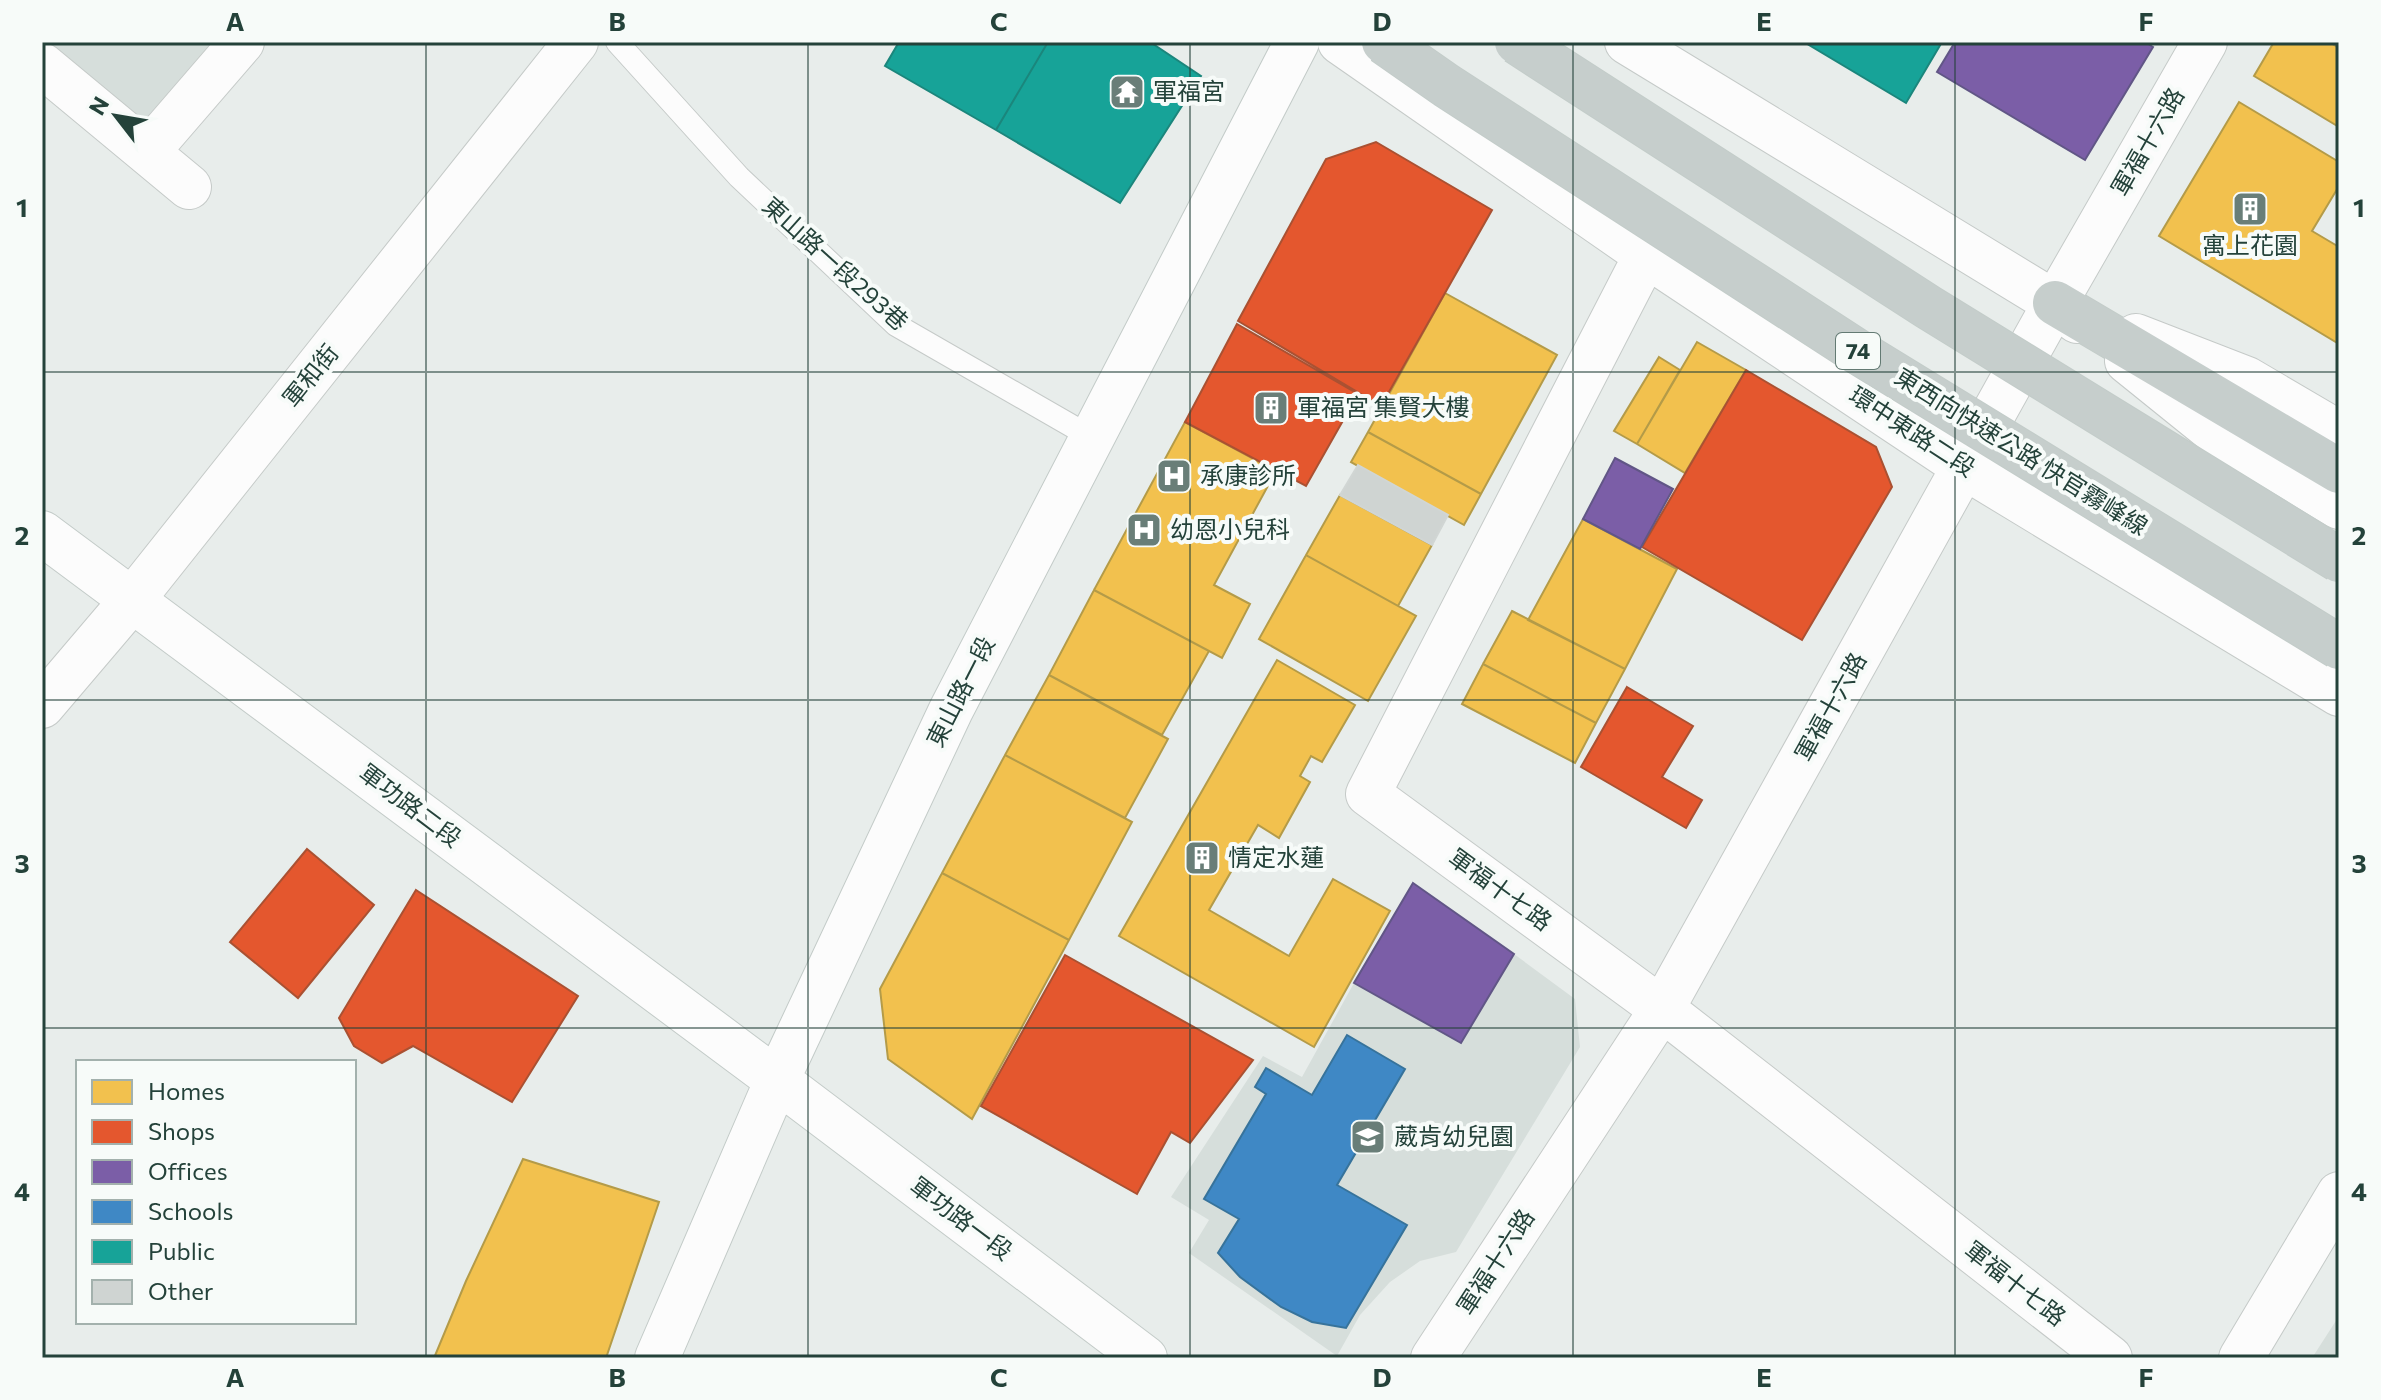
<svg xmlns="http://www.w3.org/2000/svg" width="2381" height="1400" viewBox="0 0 2381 1400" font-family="Commissioner,'Noto Sans TC',sans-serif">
<rect width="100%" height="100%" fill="#e8edeb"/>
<path fill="#d6dedb" d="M 42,42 L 223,42 L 141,134 L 42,49 Z
M 1514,954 L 1575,999 L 1580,1047 L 1456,1252 L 1420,1261 L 1390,1282 L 1360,1315 L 1337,1356 L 1189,1253 L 1209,1220 L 1171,1197 L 1263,1056 L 1302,1077 L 1354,983 L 1461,1043 Z
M 2339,1316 L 2339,1358 L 2312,1358 Z"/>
<path fill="#f2c14e" stroke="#b49b48" stroke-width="2" d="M 2274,42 L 2329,42 L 2339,48 L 2339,127 L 2254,76 Z
M 2239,102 L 2339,162 L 2339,186 L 2312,231 L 2339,247 L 2339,344 L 2159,236 Z
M 1445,293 L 1557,355 L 1481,494 L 1368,432 Z
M 1697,342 L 1746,370 L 1685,473 L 1637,444 Z
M 1659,357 L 1680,370 L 1637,444 L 1614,431 Z
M 1185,422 L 1276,471 L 1214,585 L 1250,604 L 1222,658 L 1094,590 Z
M 1368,432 L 1481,494 L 1464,525 L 1351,462 Z
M 1340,495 L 1432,545 L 1398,606 L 1306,555 Z
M 1583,519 L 1677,569 L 1625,669 L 1528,620 Z
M 1306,555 L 1416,616 L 1368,701 L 1259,639 Z
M 1094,590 L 1209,651 L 1162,735 L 1049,675 Z
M 1512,611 L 1625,669 L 1596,723 L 1483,664 Z
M 1277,660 L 1355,705 L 1322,762 L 1311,756 L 1300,776 L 1310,782 L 1279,838 L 1258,825 L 1209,910 L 1289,956 L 1333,879 L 1390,911 L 1314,1047 L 1119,936 Z
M 1483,664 L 1596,723 L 1575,763 L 1462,704 Z
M 1049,675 L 1168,739 L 1125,818 L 1005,755 Z
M 1005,755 L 1132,822 L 1069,940 L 942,873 Z
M 942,873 L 1069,940 L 972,1119 L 888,1059 L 880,989 Z
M 523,1159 L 659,1202 L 606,1358 L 434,1358 L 466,1281 Z"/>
<path fill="#e4572e" stroke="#aa5132" stroke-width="2" d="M 1376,142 L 1492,210 L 1381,406 L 1238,321 L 1326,159 Z
M 1237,324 L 1358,394 L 1306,486 L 1185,422 Z
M 1746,370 L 1876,447 L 1892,487 L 1802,640 L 1642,547 Z
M 1627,687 L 1693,726 L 1662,777 L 1702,800 L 1686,828 L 1581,767 Z
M 307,849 L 374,905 L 298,998 L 230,942 Z
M 416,890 L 578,996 L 512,1102 L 413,1046 L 382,1063 L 354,1046 L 339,1018 Z
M 1065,955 L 1253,1060 L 1190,1143 L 1171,1132 L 1137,1194 L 981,1106 Z"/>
<path fill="#7b5ea7" stroke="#615686" stroke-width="2" d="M 1955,42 L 2145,42 L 2153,47 L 2085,160 L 1937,72 Z
M 1615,458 L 1673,489 L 1640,549 L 1583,519 Z
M 1413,883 L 1514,954 L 1461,1043 L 1354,983 Z"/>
<path fill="#3f88c5" stroke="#37739b" stroke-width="2" d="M 1347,1035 L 1405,1069 L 1337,1185 L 1407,1225 L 1346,1328 L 1312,1322 L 1281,1307 L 1240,1277 L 1218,1253 L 1239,1219 L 1204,1199 L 1266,1094 L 1255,1087 L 1266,1068 L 1312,1095 Z"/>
<path fill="#17a398" stroke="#1b867c" stroke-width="2" d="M 899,42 L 1048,42 L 996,130 L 885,66 Z
M 1048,42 L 1150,42 L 1201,76 L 1120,203 L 996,130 Z
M 1804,42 L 1942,42 L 1906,103 Z"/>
<path fill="#cfd4d2" stroke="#d1d6d4" stroke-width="2" d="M 1358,465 L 1448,515 L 1432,545 L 1340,495 Z"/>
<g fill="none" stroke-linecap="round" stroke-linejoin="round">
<defs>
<path id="service" d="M 617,42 L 739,177 L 896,325 L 1091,437"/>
<path id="minor" d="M 1340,42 L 1646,255 L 1966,468 L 2339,694
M 1627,42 L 2055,303 L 2077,321
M 42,65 L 189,187
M 147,152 L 242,42
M 1646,255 L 1368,794 L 1662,1009 L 2110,1358
M 2136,336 L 2247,379 L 2339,433
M 2127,361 L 2215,432 L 2339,507
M 42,706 L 133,599 L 576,42
M 1433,1358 L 1662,1009 L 2055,303 L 2205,42
M 2241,1358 L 2339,1194"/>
<path id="secondary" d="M 42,533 L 777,1080 L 1145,1358
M 657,1358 L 777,1080 L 951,710 L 1297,42"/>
<path id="trunk" d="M 2055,303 L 2339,471"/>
</defs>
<use href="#service" stroke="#c5cac8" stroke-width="24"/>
<use href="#minor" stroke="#c5cac8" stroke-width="46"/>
<use href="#secondary" stroke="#c3cbc8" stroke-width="46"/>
<use href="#trunk" stroke="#c3ccc9" stroke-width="46"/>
<use href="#service" stroke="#fcfcfc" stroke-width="22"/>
<use href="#minor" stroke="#fcfcfc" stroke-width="44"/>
<use href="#secondary" stroke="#fcfcfc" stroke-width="44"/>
<use href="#trunk" stroke="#c6cecc" stroke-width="44"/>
<defs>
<path id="trunk-bridge" d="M 1384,42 L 1447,86 L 1858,352 L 2339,647
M 1517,42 L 1928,307 L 2339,560"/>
</defs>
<use href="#trunk-bridge" stroke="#c3ccc9" stroke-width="46" stroke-linecap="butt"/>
<use href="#trunk-bridge" stroke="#c6cecc" stroke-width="44"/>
</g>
<path fill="none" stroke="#24423a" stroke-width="2" stroke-opacity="0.55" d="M 426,42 L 426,1358M 808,42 L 808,1358M 1190,42 L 1190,1358M 1573,42 L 1573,1358M 1955,42 L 1955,1358M 42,372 L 2339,372M 42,700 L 2339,700M 42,1028 L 2339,1028"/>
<defs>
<symbol id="temple-square" viewBox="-11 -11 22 22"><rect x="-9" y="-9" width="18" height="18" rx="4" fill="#697e78" stroke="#f7fbf9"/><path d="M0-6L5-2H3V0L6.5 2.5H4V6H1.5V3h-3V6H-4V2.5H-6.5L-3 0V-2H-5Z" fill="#fff"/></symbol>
<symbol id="building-square" viewBox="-11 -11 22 22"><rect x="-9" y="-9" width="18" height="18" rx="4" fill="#697e78" stroke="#f7fbf9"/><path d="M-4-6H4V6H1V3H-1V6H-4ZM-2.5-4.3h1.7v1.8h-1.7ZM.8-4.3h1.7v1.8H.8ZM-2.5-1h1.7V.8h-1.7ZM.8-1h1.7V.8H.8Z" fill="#fff"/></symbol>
<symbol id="hospital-square" viewBox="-11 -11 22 22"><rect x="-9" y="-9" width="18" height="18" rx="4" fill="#697e78" stroke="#f7fbf9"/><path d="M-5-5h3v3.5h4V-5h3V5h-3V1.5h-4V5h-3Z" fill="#fff"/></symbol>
<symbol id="school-square" viewBox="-11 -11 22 22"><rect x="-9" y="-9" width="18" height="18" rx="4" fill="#697e78" stroke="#f7fbf9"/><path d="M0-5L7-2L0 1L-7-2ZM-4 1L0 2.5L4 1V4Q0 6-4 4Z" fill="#fff"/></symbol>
</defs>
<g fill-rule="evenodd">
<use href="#temple-square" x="1107" y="72" width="40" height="40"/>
<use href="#building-square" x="2230" y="189" width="40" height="40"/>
<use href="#building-square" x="1251" y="388" width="40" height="40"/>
<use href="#hospital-square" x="1154" y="456" width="40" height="40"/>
<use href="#hospital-square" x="1124" y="510" width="40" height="40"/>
<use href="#building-square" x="1182" y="838" width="40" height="40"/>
<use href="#school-square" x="1348" y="1117" width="40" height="40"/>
</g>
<g text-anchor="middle" stroke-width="8" stroke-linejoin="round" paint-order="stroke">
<rect fill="#f7fbf9" stroke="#637a73" stroke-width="2" x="1836" y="333" width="44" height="36" rx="6"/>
<g font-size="22" font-weight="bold" fill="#24423a">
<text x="1858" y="359">74</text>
</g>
<g font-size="24" fill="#24423a" stroke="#f7fbf9" text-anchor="start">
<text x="1153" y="100">軍福宮</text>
<text x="2250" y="254" text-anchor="middle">寓上花園</text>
<text x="1297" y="416">軍福宮 集賢大樓</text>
<text x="1200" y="484">承康診所</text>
<text x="1170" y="538">幼恩小兒科</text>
<text x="1228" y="866">情定水蓮</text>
<text x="1394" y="1145">葳肯幼兒園</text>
</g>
<g font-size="24" fill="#24423a" stroke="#f7fbf9">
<text transform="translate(2148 142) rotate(-60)" y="8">軍福十六路</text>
<text transform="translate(835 264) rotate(42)" y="8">東山路一段293巷</text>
<text transform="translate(311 376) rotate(-51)" y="8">軍和街</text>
<text transform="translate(1912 432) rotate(33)" y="8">環中東路二段</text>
<text transform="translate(2021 452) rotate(32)" y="8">東西向快速公路 快官霧峰線</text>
<text transform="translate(961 692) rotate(-63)" y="8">東山路一段</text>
<text transform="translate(1831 707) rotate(-61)" y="8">軍福十六路</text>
<text transform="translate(410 806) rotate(37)" y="8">軍功路二段</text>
<text transform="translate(1500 890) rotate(36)" y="8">軍福十七路</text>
<text transform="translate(961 1219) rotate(37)" y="8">軍功路一段</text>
<text transform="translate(1496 1262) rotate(-57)" y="8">軍福十六路</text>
<text transform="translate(2015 1284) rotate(38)" y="8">軍福十七路</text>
</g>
</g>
<rect width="2381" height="1400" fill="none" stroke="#f7fbf9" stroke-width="88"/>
<rect x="76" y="1060" width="280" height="264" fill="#f7fbf9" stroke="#a3b1ad" stroke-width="2"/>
<rect x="92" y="1080" width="40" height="24" fill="#f2c14e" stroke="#a3b1ad" stroke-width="2"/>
<text x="148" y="1100" font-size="24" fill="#24423a">Homes</text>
<rect x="92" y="1120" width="40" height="24" fill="#e4572e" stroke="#a3b1ad" stroke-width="2"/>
<text x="148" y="1140" font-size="24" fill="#24423a">Shops</text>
<rect x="92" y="1160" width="40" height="24" fill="#7b5ea7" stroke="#a3b1ad" stroke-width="2"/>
<text x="148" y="1180" font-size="24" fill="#24423a">Offices</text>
<rect x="92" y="1200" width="40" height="24" fill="#3f88c5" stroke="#a3b1ad" stroke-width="2"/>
<text x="148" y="1220" font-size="24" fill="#24423a">Schools</text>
<rect x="92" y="1240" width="40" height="24" fill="#17a398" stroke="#a3b1ad" stroke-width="2"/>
<text x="148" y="1260" font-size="24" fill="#24423a">Public</text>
<rect x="92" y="1280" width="40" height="24" fill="#cfd4d2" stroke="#a3b1ad" stroke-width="2"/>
<text x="148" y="1300" font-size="24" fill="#24423a">Other</text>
<g transform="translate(116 116) rotate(301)" stroke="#f7fbf9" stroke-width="6" paint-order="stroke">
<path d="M0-6L14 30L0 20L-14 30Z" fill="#24423a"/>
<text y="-12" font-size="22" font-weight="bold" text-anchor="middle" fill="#24423a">N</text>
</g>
<rect x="44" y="44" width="2293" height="1312" fill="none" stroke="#24423a" stroke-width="3"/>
<g font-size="26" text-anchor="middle" font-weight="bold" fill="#24423a">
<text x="235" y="31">A</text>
<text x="617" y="31">B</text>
<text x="999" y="31">C</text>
<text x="1382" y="31">D</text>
<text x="1764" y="31">E</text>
<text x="2146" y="31">F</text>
<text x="22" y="217">1</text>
<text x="2359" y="217">1</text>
<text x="22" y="545">2</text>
<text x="2359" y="545">2</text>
<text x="22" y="873">3</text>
<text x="2359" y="873">3</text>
<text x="22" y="1201">4</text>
<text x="2359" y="1201">4</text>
<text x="235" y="1387">A</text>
<text x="617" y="1387">B</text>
<text x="999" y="1387">C</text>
<text x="1382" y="1387">D</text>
<text x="1764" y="1387">E</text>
<text x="2146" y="1387">F</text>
</g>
</svg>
